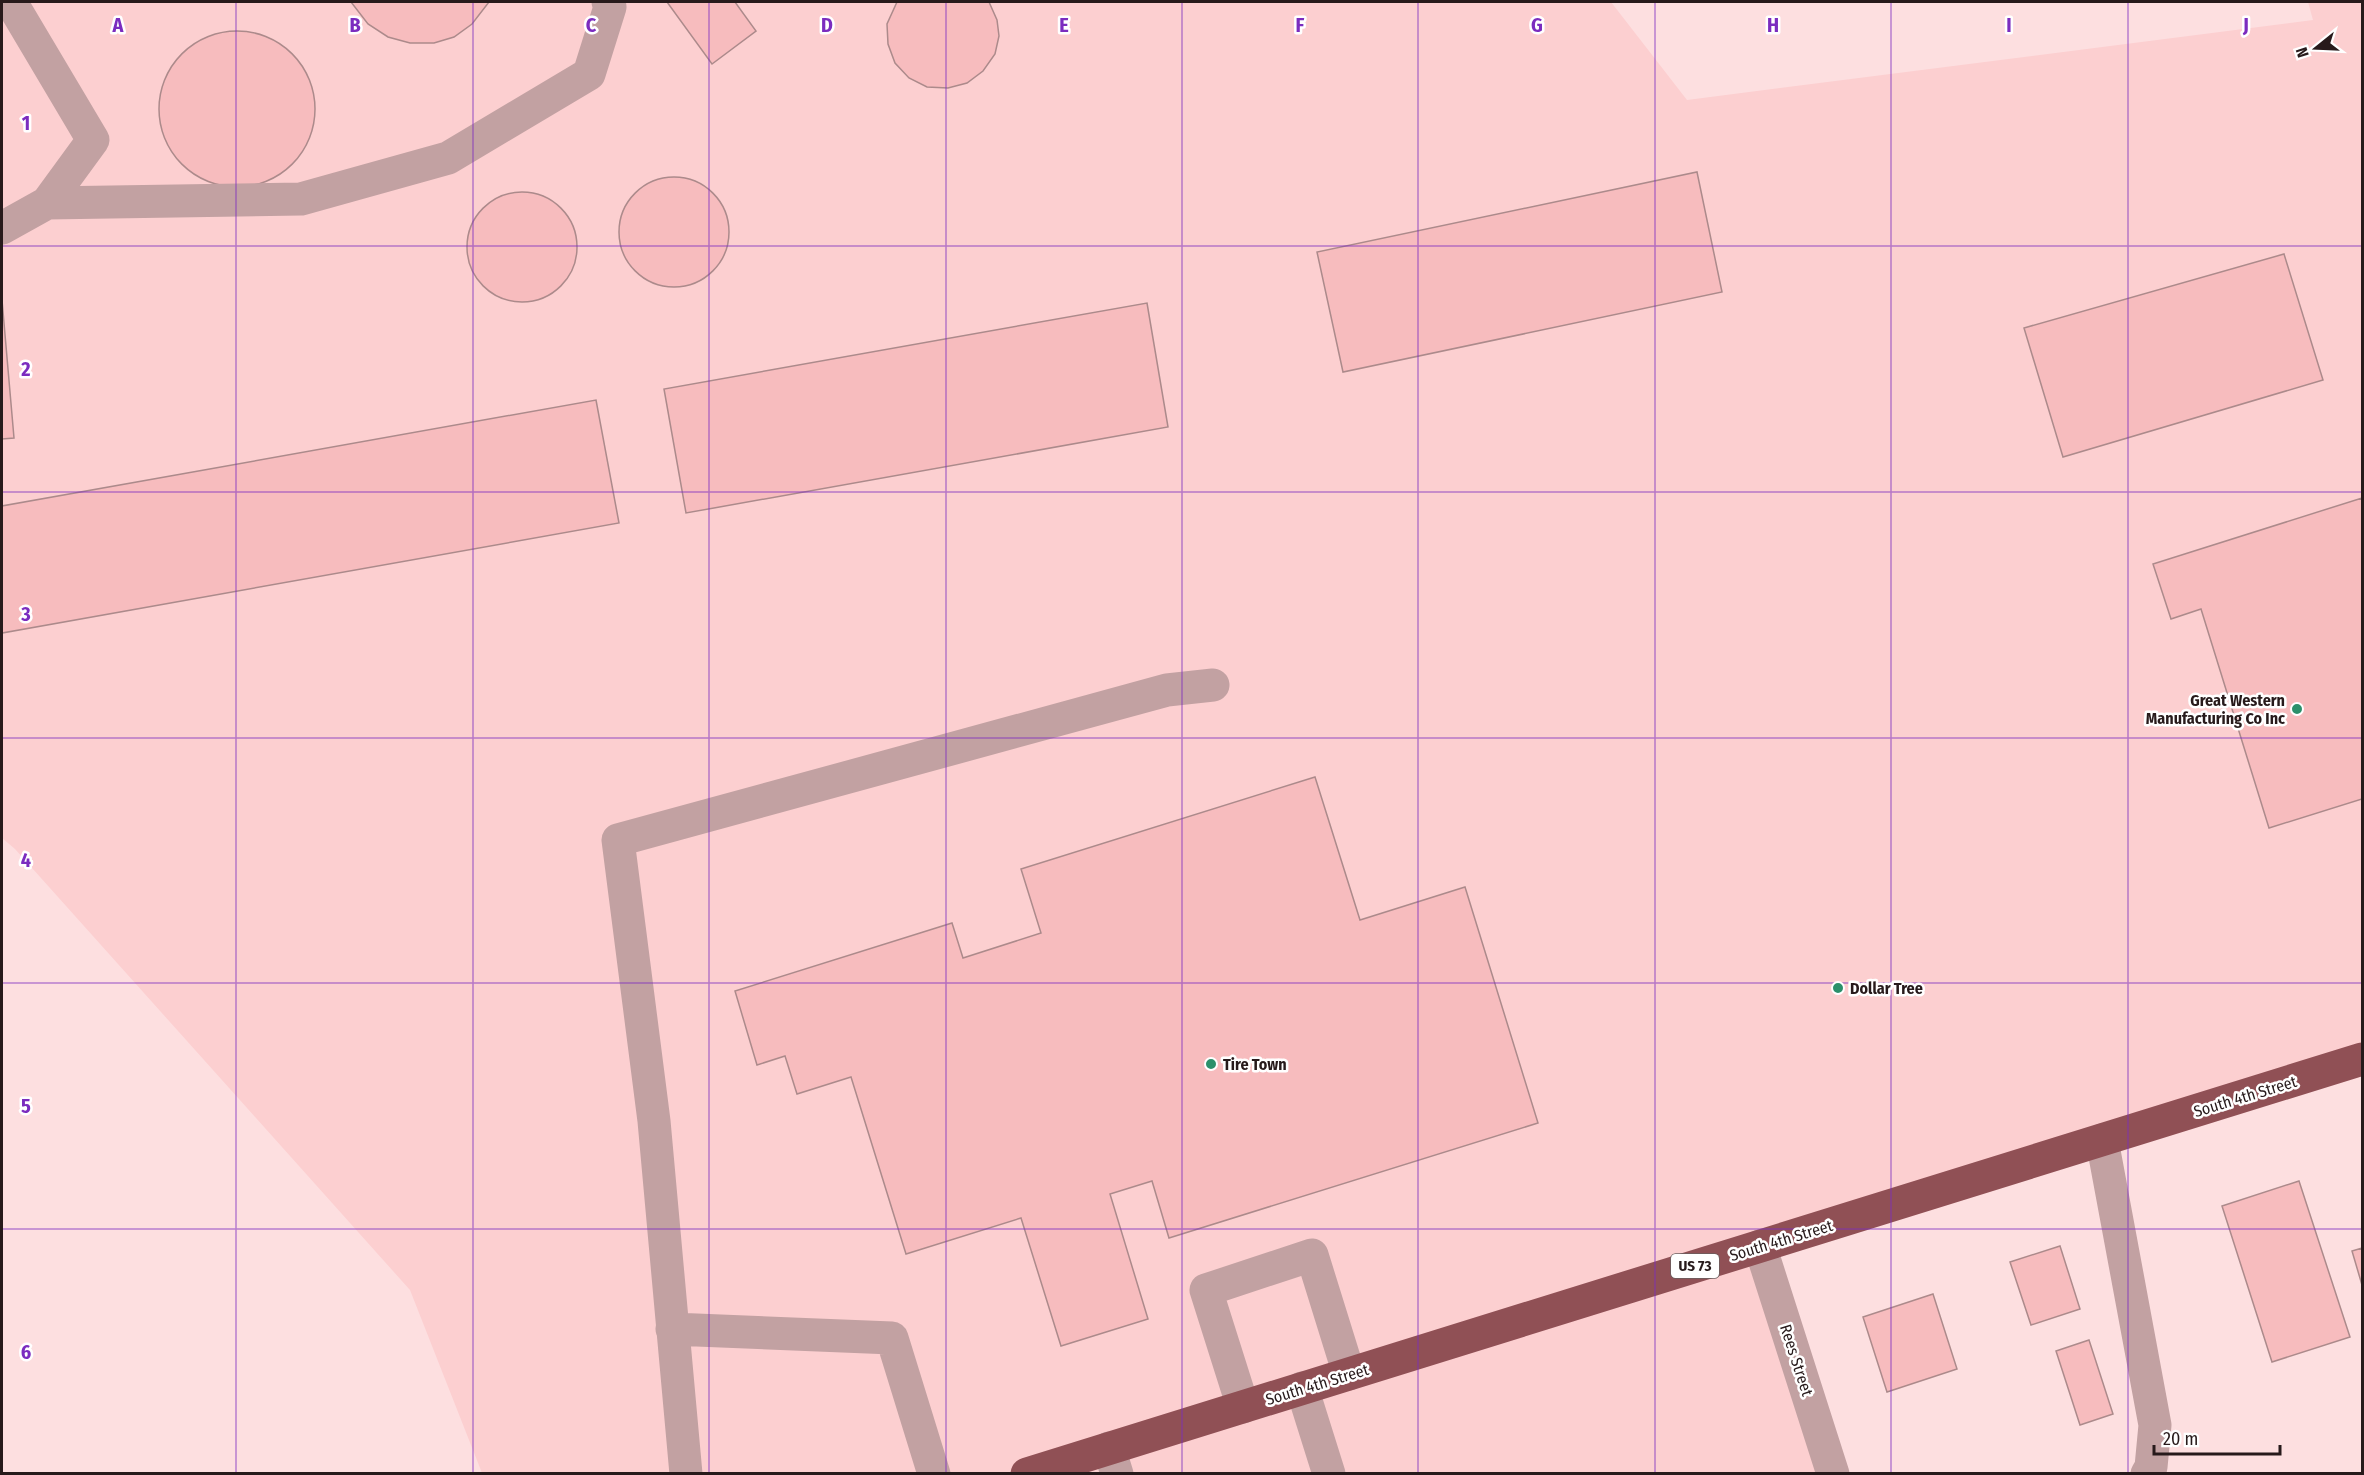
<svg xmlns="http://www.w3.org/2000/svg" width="2364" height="1475" viewBox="0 0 2364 1475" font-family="'Fira Sans Condensed',sans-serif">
<rect width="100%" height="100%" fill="#fddfe0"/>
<path fill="#fccfd0" d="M 2,2 L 1611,2 L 1687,100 L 2313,20 L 2308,2 L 2362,2 L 2362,1059 L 1760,1246 L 1833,1473 L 482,1473 L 410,1290 L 15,849 L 2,838 Z"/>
<path fill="#f7bcbe" stroke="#ac8a8b" stroke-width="1.5" d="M 351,2 L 489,2 L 472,24 L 454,37 L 434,43 L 410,43 L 388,37 L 368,24 Z
M 667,2 L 735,2 L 756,31 L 712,64 Z
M 897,2 L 989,2 L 997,20 L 999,36 L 995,54 L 983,71 L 967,83 L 948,88 L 927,87 L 909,78 L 895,63 L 888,44 L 887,24 Z
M159 109a78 78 0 1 1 156 0a78 78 0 1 1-156 0Z
M 1697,172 L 1722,292 L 1343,372 L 1317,252 Z
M619 232a55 55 0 1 1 110 0a55 55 0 1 1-110 0Z
M467 247a55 55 0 1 1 110 0a55 55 0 1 1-110 0Z
M 2284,254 L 2323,380 L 2063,457 L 2024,328 Z
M 2,300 L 14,438 L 2,439 Z
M 1147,303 L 1168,427 L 686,513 L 664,389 Z
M 596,400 L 619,523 L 2,633 L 2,506 Z
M 2362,498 L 2362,799 L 2269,828 L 2201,609 L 2171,619 L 2153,564 Z
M 1315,777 L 1360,920 L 1465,887 L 1538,1123 L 1169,1238 L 1152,1181 L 1110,1194 L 1148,1319 L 1061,1346 L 1021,1218 L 906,1254 L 851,1077 L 797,1094 L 785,1056 L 757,1065 L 735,991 L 952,923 L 963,958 L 1041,933 L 1021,869 Z
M 2299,1181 L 2350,1337 L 2272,1362 L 2222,1206 Z
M 2060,1246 L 2080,1309 L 2031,1325 L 2010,1262 Z
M 2362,1248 L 2362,1285 L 2352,1251 Z
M 1933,1294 L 1957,1369 L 1887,1392 L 1863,1317 Z
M 2089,1340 L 2113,1414 L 2080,1425 L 2056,1351 Z"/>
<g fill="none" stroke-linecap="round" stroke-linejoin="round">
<path stroke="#c2a1a2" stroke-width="33" d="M 47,203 L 301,199 L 448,158 L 589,74 L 610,7 L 608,2
M 2,228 L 47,203 L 93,140 L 11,2
M 2102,1140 L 2155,1425 L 2151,1467 L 2147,1474
M 1760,1246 L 1833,1474
M 672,1329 L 892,1338 L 934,1474
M 1302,1388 L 1329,1474
M 1243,1407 L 1206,1290 L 1312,1255 L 1349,1374
M 1109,1448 L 1117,1474
M 686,1474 L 654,1121 L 618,840 L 1167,690 L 1213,685"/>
<path stroke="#905055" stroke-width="33" d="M 1027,1474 L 2362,1059"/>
</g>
<path fill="none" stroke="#7b2cbf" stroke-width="1.5" stroke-opacity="0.55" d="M 236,2 L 236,1474M 473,2 L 473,1474M 709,2 L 709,1474M 946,2 L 946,1474M 1182,2 L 1182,1474M 1418,2 L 1418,1474M 1655,2 L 1655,1474M 1891,2 L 1891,1474M 2128,2 L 2128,1474M 2,246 L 2362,246M 2,492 L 2362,492M 2,738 L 2362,738M 2,983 L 2362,983M 2,1229 L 2362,1229"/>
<g fill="#2c906b" stroke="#fff" stroke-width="2">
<circle cx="2297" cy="709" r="6"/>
<circle cx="1838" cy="988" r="6"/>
<circle cx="1211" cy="1064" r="6"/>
</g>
<g text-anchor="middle" stroke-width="5" stroke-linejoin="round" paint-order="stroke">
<rect fill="#fff" stroke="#685f5f" stroke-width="1.5" x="1671" y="1254" width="48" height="24" rx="4.5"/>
<g font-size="15" font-weight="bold" fill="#271a1b">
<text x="1695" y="1271">US 73</text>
</g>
<g font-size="16" font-weight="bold" fill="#271a1b" stroke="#fff" text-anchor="start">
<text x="2285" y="706" text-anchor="end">Great Western<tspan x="2285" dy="18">Manufacturing Co Inc</tspan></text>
<text x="1850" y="994">Dollar Tree</text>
<text x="1223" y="1070">Tire Town</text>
</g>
<g font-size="16" fill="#271a1b" stroke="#fff">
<text transform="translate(2245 1096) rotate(-17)" y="6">South 4th Street</text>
<text transform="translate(1781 1240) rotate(-17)" y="6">South 4th Street</text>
<text transform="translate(1797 1360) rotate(72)" y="6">Rees Street</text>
<text transform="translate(1317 1384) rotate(-17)" y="6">South 4th Street</text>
</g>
</g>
<g font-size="20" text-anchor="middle" font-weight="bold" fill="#7b2cbf" stroke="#fff" stroke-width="5" stroke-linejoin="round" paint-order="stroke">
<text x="118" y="32">A</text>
<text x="355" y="32">B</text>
<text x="591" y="32">C</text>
<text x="827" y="32">D</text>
<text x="1064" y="32">E</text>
<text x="1300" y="32">F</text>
<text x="1537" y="32">G</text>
<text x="1773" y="32">H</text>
<text x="2009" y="32">I</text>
<text x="2246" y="32">J</text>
<text x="26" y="130">1</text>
<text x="26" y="376">2</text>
<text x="26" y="621">3</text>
<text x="26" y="867">4</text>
<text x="26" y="1113">5</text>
<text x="26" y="1359">6</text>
</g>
<rect width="2364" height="1475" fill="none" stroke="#271a1b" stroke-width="6"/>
<g transform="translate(2316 48) rotate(252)" stroke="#ffffff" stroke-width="4.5" paint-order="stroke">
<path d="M0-4.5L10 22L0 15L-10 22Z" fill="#271a1b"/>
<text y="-9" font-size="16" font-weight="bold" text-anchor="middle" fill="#271a1b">N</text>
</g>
<path d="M2154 1445v9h126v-9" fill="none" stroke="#271a1b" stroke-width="3"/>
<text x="2163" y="1445" font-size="18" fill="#271a1b" stroke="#ffffff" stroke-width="4.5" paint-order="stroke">20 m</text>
</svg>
